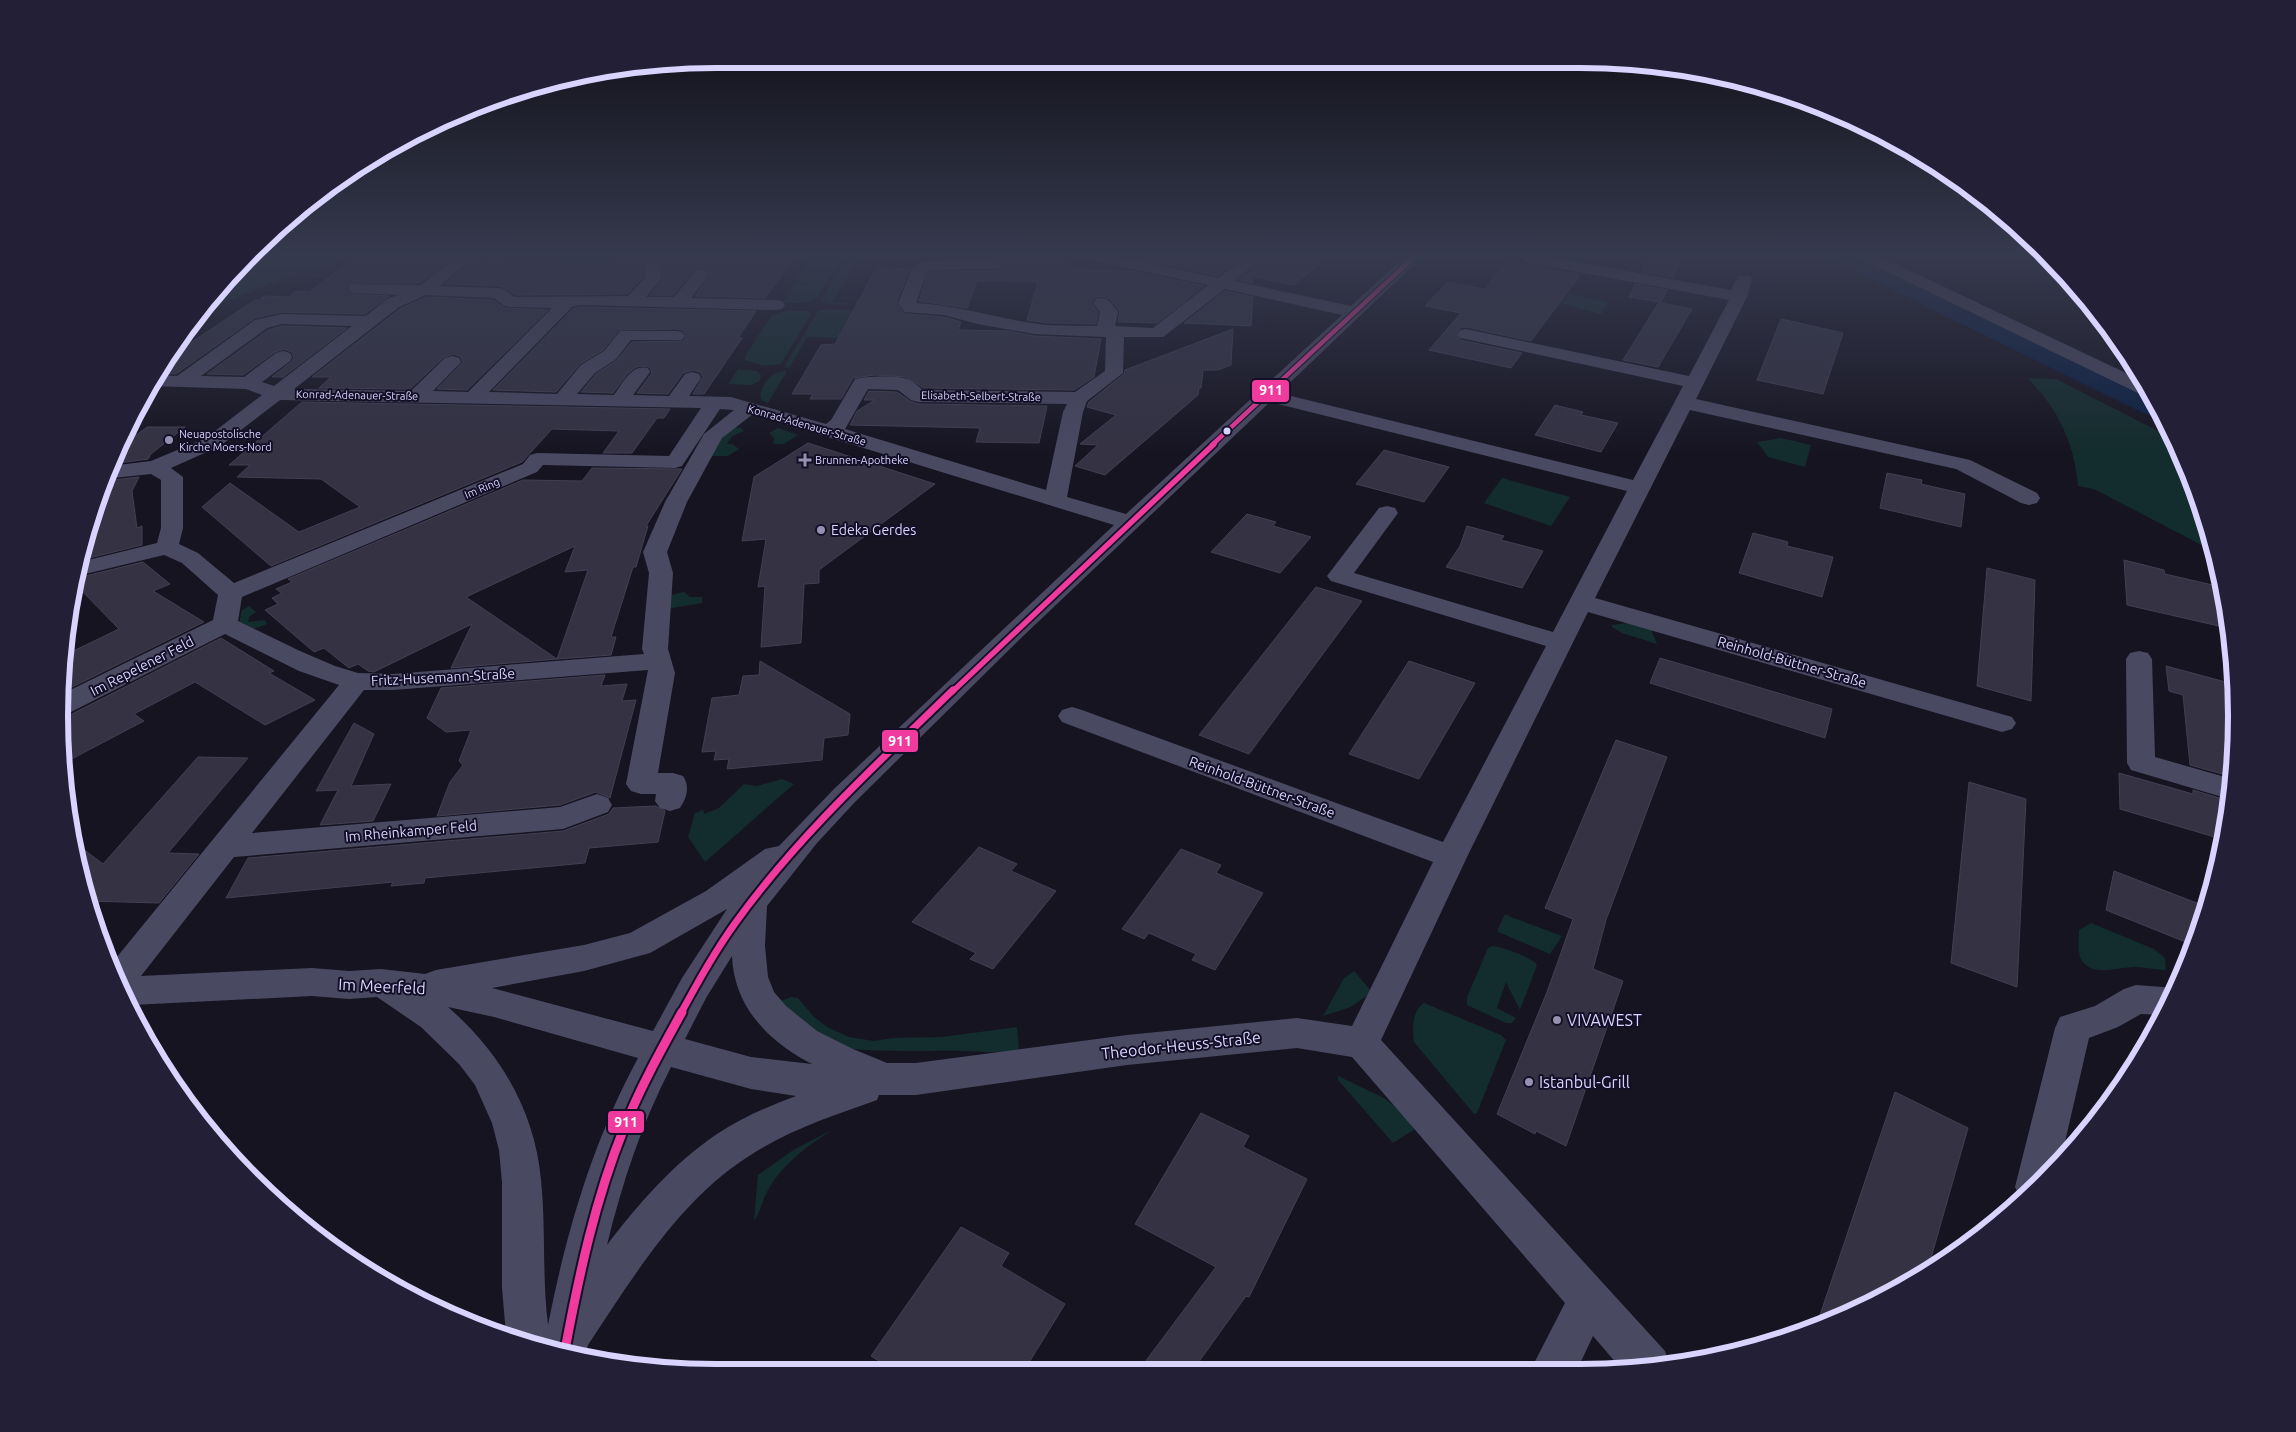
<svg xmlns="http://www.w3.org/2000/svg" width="2296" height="1432" viewBox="0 0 2296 1432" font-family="Ubuntu,sans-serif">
<rect width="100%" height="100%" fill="#161421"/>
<path fill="#132c2d" d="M 274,255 L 358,255 L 304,272 L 339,283 L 301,273 L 272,283 L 197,314 L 245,265 Z
M 818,259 L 836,259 L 839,262 L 815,300 L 804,303 L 782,303 L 788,294 L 796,292 L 790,291 L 795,283 L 810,286 L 797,280 L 810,261 Z
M 856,263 L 832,302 L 847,303 L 845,305 L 828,304 L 821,301 L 843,264 Z
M 1569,293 L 1608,302 L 1601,314 L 1552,301 L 1556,296 L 1565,299 Z
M 829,309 L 853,310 L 838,338 L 807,337 L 789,368 L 784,367 L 818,311 Z
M 787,311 L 808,311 L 811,314 L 781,364 L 764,366 L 745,360 L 745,356 L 771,316 Z
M 738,369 L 757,371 L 761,375 L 760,381 L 751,385 L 728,384 Z
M 787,371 L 768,403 L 761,400 L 760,394 C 765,381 771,371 787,371 Z
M 2027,378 L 2056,379 L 2172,438 L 2202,504 L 2213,551 L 2094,489 L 2078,486 C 2075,445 2058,407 2027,378 Z
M 735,427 L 741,428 L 744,431 L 732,436 L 727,444 L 732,444 L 739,449 L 728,456 L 708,456 L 718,439 Z
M 778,428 L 798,435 L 784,444 L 773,444 L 774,438 L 769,433 Z
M 1781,438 L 1811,445 L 1805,467 L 1768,457 L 1757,442 Z
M 1502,478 L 1570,497 L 1551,526 L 1484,503 Z
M 684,592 L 690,597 L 702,597 L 702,603 L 667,609 L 670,595 Z
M 249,606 L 256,612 L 249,617 L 248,622 L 265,620 L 267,624 L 253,629 L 239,624 L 242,610 Z
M 1627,623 L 1650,627 L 1657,644 L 1622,633 L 1612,627 L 1612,625 Z
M 782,779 L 794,784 L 705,862 L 688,837 L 695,813 L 703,810 L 704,814 L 719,808 L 744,784 L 757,786 Z
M 1505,914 L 1511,917 L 1562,936 L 1550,954 L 1498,932 L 1498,929 Z
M 2091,923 L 2154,949 L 2165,958 L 2166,970 C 2156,970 2145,967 2135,967 C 2119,967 2093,977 2082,961 C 2077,954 2079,939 2079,930 Z
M 1492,946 C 1501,946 1533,958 1537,965 L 1520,1010 L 1506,982 L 1497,1008 L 1516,1018 L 1512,1023 L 1506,1023 L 1467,1005 L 1467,997 L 1488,948 Z
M 1354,971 L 1372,992 L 1351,1007 L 1323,1016 L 1344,978 Z
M 792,997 L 798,998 L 814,1017 L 827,1027 L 849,1037 L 874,1041 L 893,1038 L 942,1037 L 1017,1027 L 1019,1050 C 1000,1054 981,1051 962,1051 C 933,1050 847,1055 825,1042 C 812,1035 792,1012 780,1001 Z
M 1424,1003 L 1501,1035 L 1506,1040 L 1477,1113 L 1474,1114 L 1414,1042 C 1412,1030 1412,1010 1424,1003 Z
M 1338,1076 L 1384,1098 L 1420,1126 L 1393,1143 L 1338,1080 Z
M 832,1130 C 806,1147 782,1164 767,1192 C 762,1201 760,1213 754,1221 L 758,1175 L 793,1150 Z"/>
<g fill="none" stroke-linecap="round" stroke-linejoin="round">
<path fill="#0d2144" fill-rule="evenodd" d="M 1830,255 L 1871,255 L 2148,386 L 2162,416 L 2157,417 L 2143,413 L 1835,262 Z"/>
</g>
<path fill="#343243" stroke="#433f54" d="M 368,255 L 455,255 L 420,283 L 348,283 L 346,289 L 350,294 L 389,296 L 365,314 L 282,312 L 255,318 L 176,374 L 159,373 L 168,358 L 255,300 L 259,300 L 265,296 L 289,297 L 296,291 L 309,292 L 354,259 Z
M 622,255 L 652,255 L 644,265 L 643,277 L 627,294 L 515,295 L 505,288 L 498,286 L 445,284 L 474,259 L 613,264 Z
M 673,255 L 797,255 L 765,298 L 695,296 L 711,274 L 708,268 L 695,269 L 673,295 L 650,295 L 662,280 L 663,268 Z
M 1020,255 L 1071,258 L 1069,267 L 1088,268 L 1087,270 L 1132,271 L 1204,286 L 1157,323 L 1118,322 L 1120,311 L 1110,299 L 1100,296 L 1094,298 L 1091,303 L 1098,312 L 1096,324 L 1048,323 L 1027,320 L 1038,282 L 977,281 L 967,308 L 919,301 L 928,272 L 993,271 L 1009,267 Z
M 1146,255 L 1245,255 L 1218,276 L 1145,260 Z
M 1268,255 L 1331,255 L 1294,285 L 1253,277 L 1253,283 L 1238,280 Z
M 1652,255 L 1683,255 L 1673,277 L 1641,272 Z
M 1509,261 L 1580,275 L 1531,341 L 1466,327 L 1460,328 L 1456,333 L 1460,340 L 1522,353 L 1511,368 L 1429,350 L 1461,313 L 1425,306 L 1448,282 L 1484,289 Z
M 877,267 L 910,269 L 896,302 L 905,314 L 944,317 L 961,322 L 958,330 L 1009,331 L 1034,336 L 1101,339 L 1094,377 L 1074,390 L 924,388 L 906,377 L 875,375 L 853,378 L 841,399 L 810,399 L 813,394 L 792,394 L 821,345 L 835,344 Z
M 1635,284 L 1667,290 L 1661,303 L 1692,309 L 1658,367 L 1623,360 L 1659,302 L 1629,297 Z
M 1225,291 L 1253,297 L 1251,326 L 1184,323 Z
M 426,297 L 493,300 L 504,308 L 548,310 L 467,390 L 437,389 L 463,362 L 460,356 L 453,354 L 444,357 L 410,389 L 319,388 L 331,377 L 312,377 L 400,309 Z
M 580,307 L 756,311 L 738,338 L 742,338 L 704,394 L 693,394 L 703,377 L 700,372 L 693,370 L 683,373 L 668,394 L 637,393 L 652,373 L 650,367 L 642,366 L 636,367 L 627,374 L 613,393 L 581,392 L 596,374 L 617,360 L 632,342 L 684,341 L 686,335 L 682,330 L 676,329 L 619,330 L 603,350 L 580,364 L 556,392 L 493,390 L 573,309 Z
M 1781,319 L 1843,333 L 1823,394 L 1757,380 Z
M 282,326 L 347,328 L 283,377 L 272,377 L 291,362 L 294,358 L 292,352 L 284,349 L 275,352 L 243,375 L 207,374 L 268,330 Z
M 1233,329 L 1231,365 L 1218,370 L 1203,370 L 1201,388 L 1199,388 L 1198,395 L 1105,475 L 1075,466 L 1098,445 L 1080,444 L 1116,415 L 1087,407 L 1089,402 L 1124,374 L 1125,370 Z
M 869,391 L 897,392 L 910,401 L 918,404 L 1047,406 L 1039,443 L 976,442 L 980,428 L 850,425 L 857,411 L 875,400 L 864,400 Z
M 302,402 L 670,409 L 664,418 L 657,418 L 632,453 L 603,453 L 619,431 L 552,429 L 522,462 L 271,566 L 202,507 L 230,483 L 299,532 L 360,507 L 321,479 L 237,477 L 250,465 L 229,465 Z
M 1555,405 L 1583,412 L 1581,415 L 1618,423 L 1601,452 L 1535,435 Z
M 147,427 L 185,427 L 151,454 L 148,459 L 111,464 L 117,449 Z
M 808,443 L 935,484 L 819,570 L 819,583 L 804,584 L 801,643 L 761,647 L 765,586 L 758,587 L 766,539 L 742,541 L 754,477 Z
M 1384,450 L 1449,467 L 1424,502 L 1356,484 Z
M 592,468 L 682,469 L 646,526 L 648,526 L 636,567 L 633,567 L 611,637 L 616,637 L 611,655 L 557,659 L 588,570 L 565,572 L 575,546 L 466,597 L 557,659 L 451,668 L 472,624 L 374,672 L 368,671 L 358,664 L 349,668 L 324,648 L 314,652 L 265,610 L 278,604 L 272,598 L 282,593 L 276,589 L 292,582 L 288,579 L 523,480 L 582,481 Z
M 1887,473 L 1922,480 L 1921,484 L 1965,494 L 1961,527 L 1880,508 Z
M 139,477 L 132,491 L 137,528 L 142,526 L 142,545 L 81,560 L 94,505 L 104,481 Z
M 1247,514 L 1276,522 L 1273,526 L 1311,537 L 1280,573 L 1211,552 Z
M 1467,526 L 1504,536 L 1501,540 L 1543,551 L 1522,588 L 1446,567 L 1460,546 Z
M 1753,533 L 1788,542 L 1787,546 L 1833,557 L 1822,597 L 1739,573 Z
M 2124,560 L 2164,570 L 2165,574 L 2217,586 L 2223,627 L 2127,605 Z
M 143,562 L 170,584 L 153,591 L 204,622 L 60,693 L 63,656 L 119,629 L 76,585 L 77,578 Z
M 1987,568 L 2035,580 L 2031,701 L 1977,686 Z
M 1316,587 L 1362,601 L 1249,754 L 1199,735 Z
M 221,638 L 274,671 L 269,673 L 315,700 L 265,725 L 195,682 L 134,714 L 144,721 L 62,764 L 59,718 L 70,715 Z
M 1660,658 L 1832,709 L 1825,738 L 1650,683 Z
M 760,661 L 850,714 L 848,735 L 824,738 L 822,760 L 727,769 L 729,759 L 714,760 L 716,751 L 702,752 L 712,698 L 739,695 L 743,676 L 759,675 Z
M 1409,661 L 1475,683 L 1419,779 L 1349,754 Z
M 2166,666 L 2233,684 L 2236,759 L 2233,777 L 2190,765 L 2183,695 L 2169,691 Z
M 605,675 L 601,686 L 627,684 L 622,701 L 636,700 L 610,798 L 596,792 L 560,805 L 437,816 L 450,782 L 463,765 L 459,761 L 471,730 L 446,732 L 427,718 L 441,688 Z
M 354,723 L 374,734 L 351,786 L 391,784 L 373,821 L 320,825 L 338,790 L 316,791 Z
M 1616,740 L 1667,757 L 1606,920 L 1593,969 L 1623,981 L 1566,1146 L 1536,1131 L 1535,1134 L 1497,1114 L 1547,992 L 1573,919 L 1545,908 Z
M 198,757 L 248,758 L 168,853 L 199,854 L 159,903 L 87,901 L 74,842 L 103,864 Z
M 2119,773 L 2193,794 L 2193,790 L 2229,801 L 2224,828 L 2217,829 L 2218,838 L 2120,809 Z
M 1969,782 L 2026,799 L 2017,987 L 1951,963 Z
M 656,806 L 665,811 L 658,842 L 589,848 L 585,863 L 425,878 L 424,883 L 391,886 L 393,882 L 226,898 L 248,858 L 563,831 L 609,814 L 613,808 Z
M 979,847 L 1017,864 L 1011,871 L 1056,891 L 993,969 L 970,959 L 976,953 L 912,922 Z
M 1181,849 L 1221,865 L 1216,873 L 1263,893 L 1215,970 L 1192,960 L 1196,954 L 1149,933 L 1144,939 L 1122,929 Z
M 2114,871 L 2207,907 L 2196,936 L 2189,933 L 2188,943 L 2106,910 Z
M 1895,1092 L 1968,1128 L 1927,1272 L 1908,1285 L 1816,1327 Z
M 1201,1113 L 1249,1136 L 1243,1147 L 1307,1179 L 1249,1297 L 1246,1296 L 1193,1370 L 1139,1370 L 1216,1267 L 1135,1224 Z
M 961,1227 L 1009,1253 L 1001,1266 L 1065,1304 L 1025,1369 L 892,1369 L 871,1356 Z"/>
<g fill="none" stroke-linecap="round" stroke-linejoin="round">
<path fill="#4a4962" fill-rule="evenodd" d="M 458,255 L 476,255 L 440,286 L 498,288 L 504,289 L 514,297 L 628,296 L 645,278 L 645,266 L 654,255 L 671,255 L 661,267 L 661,279 L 646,297 L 674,297 L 696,270 L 708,270 L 710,273 L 691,298 L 776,300 L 782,301 L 785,305 L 782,309 L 776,310 L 580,305 L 572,307 L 489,392 L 557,394 L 581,365 L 604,351 L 620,331 L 676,331 L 682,332 L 685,336 L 682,340 L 631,340 L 616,359 L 595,373 L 577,394 L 614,395 C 623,383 631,364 648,368 L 650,372 L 633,395 L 669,396 L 685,374 L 692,372 L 699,374 L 701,378 L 689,396 L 731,397 L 826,424 L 831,420 L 855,379 C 866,376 901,375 910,380 C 915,383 919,387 923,390 L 1075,392 L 1105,371 L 1106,337 L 1034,334 L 978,324 L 944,315 L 905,312 L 898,303 L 912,269 L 920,262 L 993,259 L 1001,255 L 1018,255 L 1009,265 L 993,269 L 930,270 L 927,271 L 916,303 C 955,305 992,317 1031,323 C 1053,327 1076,325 1097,326 L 1100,312 L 1093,303 L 1096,299 C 1108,296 1111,303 1118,312 L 1115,326 L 1153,328 L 1208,285 L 1091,260 L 1085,258 L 1083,255 L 1113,255 L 1218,278 L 1248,255 L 1266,255 L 1234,281 L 1351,306 L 1407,255 L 1424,255 L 1279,393 L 1633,480 L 1683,386 L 1466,339 L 1460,338 L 1457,334 L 1460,330 L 1466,329 L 1689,376 L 1729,300 L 1530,263 L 1524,261 L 1522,258 L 1524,255 L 1539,255 L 1731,290 L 1738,276 L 1750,276 L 1752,279 L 1747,297 L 1696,399 L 1970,460 L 2037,493 L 2040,498 L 2037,503 L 2029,505 L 2021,503 L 1956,469 L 1690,410 L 1595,598 L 2012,717 L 2016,723 L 2012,729 L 2002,732 L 1588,612 L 1467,857 L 1381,1040 L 1665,1351 L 1669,1363 L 1624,1372 L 1593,1336 L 1576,1372 L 1530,1371 L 1565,1303 L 1352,1057 L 1297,1048 L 1127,1065 L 916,1095 L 879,1095 L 877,1100 C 832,1116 786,1131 746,1158 C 678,1202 632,1279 588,1345 L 585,1355 L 506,1334 L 502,1288 L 502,1182 L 499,1150 L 492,1123 L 475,1085 L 459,1064 L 421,1027 L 377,997 L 349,999 L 312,996 L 132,1005 L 112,963 L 339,685 L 299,671 L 225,634 L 69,713 L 59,716 L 60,695 L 213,620 L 218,595 L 182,563 L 164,555 L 77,576 L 80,562 L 157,543 L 161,528 L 161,480 L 151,474 L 104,479 L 110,466 L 151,461 L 206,438 L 262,395 L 246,389 L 151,386 L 158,375 L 177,376 L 255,320 L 282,314 L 366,316 L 387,299 L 399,295 L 356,293 L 350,292 L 348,288 L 350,284 L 421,285 ZM 1225,289 L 1342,315 L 1126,514 L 1067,497 L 1083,412 L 1087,401 L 1123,373 L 1124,337 L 1163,337 ZM 426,295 L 494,298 L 504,306 L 510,307 L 552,308 L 468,392 L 433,391 L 461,362 L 459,358 L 452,356 L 445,358 L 411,391 L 294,389 L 399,307 ZM 282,324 L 352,326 L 274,386 L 262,382 L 290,361 L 292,357 L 290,353 L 283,351 L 276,353 L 244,377 L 201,376 L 267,328 ZM 868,389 L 898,390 L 911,400 L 918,402 L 1067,404 L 1063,412 L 1046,490 L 845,429 ZM 280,400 L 701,408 L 669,456 L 537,453 L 530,455 L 523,464 L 234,583 L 198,553 L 179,544 L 183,528 L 183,477 L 171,468 L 220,446 ZM 1270,402 L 1627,491 L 1553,632 L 1354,573 L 1398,513 L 1395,508 L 1387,506 L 1379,508 L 1327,576 L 1331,581 L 1546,646 L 1443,842 L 1082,710 L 1072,707 L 1062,710 L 1058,716 L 1062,722 L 1433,862 L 1352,1026 L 1297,1018 L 1127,1035 L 916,1063 L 887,1063 L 853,1049 L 817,1031 L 786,1006 L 774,992 L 768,977 L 765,946 L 767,906 L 817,843 L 854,803 L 1020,639 ZM 720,409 L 734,410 L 704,434 L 665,502 L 643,552 L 649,573 L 642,649 L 644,654 L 393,674 L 358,673 L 335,666 L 300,651 L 238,621 L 242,597 L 537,472 L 543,465 L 675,468 L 682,466 ZM 753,414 L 1114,525 L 834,789 L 779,846 L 765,849 L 706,891 L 630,933 L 584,945 L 436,970 L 425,974 L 381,969 L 349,971 L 312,968 L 141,976 L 234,857 L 563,829 L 608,812 L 612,805 L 608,798 L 597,794 L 560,807 L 252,833 L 364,690 L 393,690 L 648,670 L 626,784 L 631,791 L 641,794 L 656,794 L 655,801 L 660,808 L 670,811 L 680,808 C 687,798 690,786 683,776 L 673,773 L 658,773 L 675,673 L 668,649 L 673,573 L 667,552 L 687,502 L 722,438 ZM 727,909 L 682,978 L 653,1031 L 492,988 L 584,971 L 650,953 ZM 732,956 C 734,1007 768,1041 812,1064 L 751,1057 L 685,1039 L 706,998 ZM 448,1007 L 494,1017 L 638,1058 C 593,1141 566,1233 548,1325 C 542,1277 546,1229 541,1180 C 535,1111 500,1052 448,1007 ZM 671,1067 L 751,1089 L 796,1096 C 769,1106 741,1118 717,1134 C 674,1163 638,1204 607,1245 C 622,1183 642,1123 671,1067 Z
M 1857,255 L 1877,255 L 2145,382 L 2154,397 L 2144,396 L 1859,258 Z
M 2139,651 L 2148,653 L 2152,659 L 2155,757 L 2232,779 L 2229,799 L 2131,770 L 2127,763 L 2126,659 L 2130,653 Z
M 2136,985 L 2176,988 L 2164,1015 L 2141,1014 L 2118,1027 L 2089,1038 L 2061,1159 L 2021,1200 L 2015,1187 L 2055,1028 L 2060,1017 L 2095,1006 L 2124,989 Z"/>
<defs>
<path id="bus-1-far3" d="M 1212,445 L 1416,255"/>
<path id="bus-1-far2" d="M 952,692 L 1214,444"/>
<path id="bus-1-far1" d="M 681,1013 C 698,982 715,951 736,922 C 798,836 877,764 953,690"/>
<path id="bus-1" d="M 565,1350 C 579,1275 595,1200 624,1128 C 640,1088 661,1050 682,1012"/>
</defs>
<use href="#bus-1-far3" stroke="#130f26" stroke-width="7"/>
<use href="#bus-1-far2" stroke="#130f26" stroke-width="9"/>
<use href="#bus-1-far1" stroke="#130f26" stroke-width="11"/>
<use href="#bus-1" stroke="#130f26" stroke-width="13"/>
<use href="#bus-1-far3" stroke="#f13a9d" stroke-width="4.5"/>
<use href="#bus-1-far2" stroke="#f13a9d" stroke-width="5.5"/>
<use href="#bus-1-far1" stroke="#f13a9d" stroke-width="7"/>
<use href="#bus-1" stroke="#f13a9d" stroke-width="9"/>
</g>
<linearGradient id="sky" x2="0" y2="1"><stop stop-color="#0c0b12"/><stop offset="0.56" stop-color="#363a4e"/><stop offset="1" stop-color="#363a4e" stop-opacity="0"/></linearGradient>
<rect width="2296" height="455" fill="url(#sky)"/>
<circle fill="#d9d4ff" stroke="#130f26" stroke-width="2" cx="1227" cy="431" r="4.5"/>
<g fill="#9591b1" stroke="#130f26" stroke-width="2">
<circle cx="169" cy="440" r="5"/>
<path d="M802.5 452.5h5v5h5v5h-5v5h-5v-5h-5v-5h5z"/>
<circle cx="821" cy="530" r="5"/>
<circle cx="1557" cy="1020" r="5"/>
<circle cx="1529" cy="1082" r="5"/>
</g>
<g text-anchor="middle" stroke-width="4" stroke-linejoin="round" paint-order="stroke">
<g font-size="11" fill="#d9d4ff" stroke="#130f26">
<text transform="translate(357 395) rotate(1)" y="4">Konrad-Adenauer-Straße</text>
<text transform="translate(981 396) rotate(1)" y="4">Elisabeth-Selbert-Straße</text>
<text transform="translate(807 425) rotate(16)" y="4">Konrad-Adenauer-Straße</text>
<text transform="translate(482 488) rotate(-23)" y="4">Im Ring</text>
</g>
<g font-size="11" fill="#d9d4ff" stroke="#130f26" text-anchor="start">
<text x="179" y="438">Neuapostolische<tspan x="179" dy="13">Kirche Moers-Nord</tspan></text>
<text x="815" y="464">Brunnen-Apotheke</text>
</g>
<g font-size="14" fill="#d9d4ff" stroke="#130f26" text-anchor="start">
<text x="831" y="535">Edeka Gerdes</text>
</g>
<g font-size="14" fill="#d9d4ff" stroke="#130f26">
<text transform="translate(1792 662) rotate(16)" y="5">Reinhold-Büttner-Straße</text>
<text transform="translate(142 666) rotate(-27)" y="5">Im Repelener Feld</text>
<text transform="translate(443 677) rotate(-3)" y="5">Fritz-Husemann-Straße</text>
<text transform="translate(1262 787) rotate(20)" y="5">Reinhold-Büttner-Straße</text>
<text transform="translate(411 831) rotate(-5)" y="5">Im Rheinkamper Feld</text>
</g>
<g font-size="16" fill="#d9d4ff" stroke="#130f26">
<text transform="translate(382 986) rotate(3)" y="6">Im Meerfeld</text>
<text transform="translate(1181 1045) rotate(-6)" y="6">Theodor-Heuss-Straße</text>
</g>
<g font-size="16" fill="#d9d4ff" stroke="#130f26" text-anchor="start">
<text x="1567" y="1026">VIVAWEST</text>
<text x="1539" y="1088">Istanbul-Grill</text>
</g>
</g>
<path d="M0 0H2296V1432H0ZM716 68H1580A648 648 0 0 1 2228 716V716A648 648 0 0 1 1580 1364H716A648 648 0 0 1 68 716V716A648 648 0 0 1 716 68Z" fill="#231f37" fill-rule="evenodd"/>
<path fill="none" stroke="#d9d4ff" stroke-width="6" d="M716 68H1580A648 648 0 0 1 2228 716V716A648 648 0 0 1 1580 1364H716A648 648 0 0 1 68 716V716A648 648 0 0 1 716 68Z"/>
<g stroke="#130f26" stroke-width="2">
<rect x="1251" y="379" width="39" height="24" rx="5" fill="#f13a9d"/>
<rect x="881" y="729" width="38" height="24" rx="5" fill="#f13a9d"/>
<rect x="607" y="1110" width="38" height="24" rx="5" fill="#f13a9d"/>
</g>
<g font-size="14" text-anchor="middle" font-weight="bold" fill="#fff">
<text x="1271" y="395">911</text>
<text x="900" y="746">911</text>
<text x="626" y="1127">911</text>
</g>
</svg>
